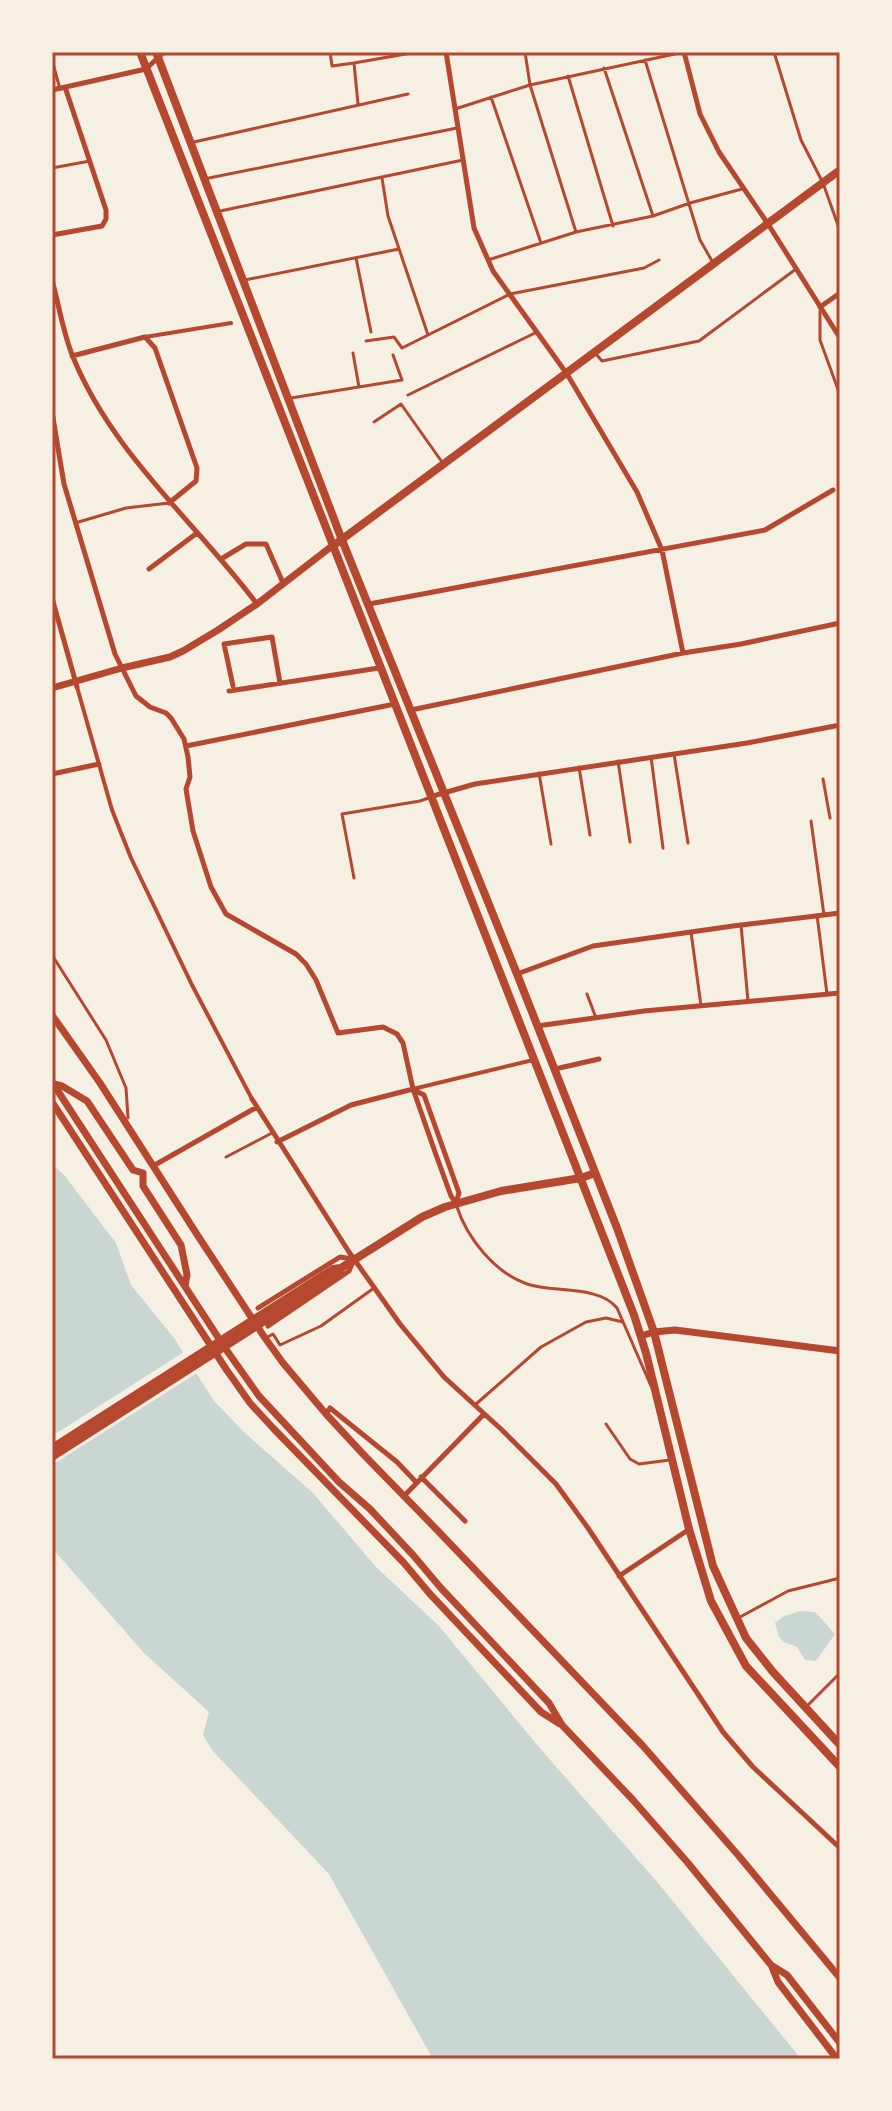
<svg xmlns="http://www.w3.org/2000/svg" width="892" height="2111" viewBox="0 0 892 2111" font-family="'PT Sans Narrow',sans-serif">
<rect width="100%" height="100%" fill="#f6efe4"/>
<path fill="#c9d6d2" d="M 52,1164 L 64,1175 L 116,1243 L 131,1285 L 174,1338 L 214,1401 L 246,1434 L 313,1493 L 376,1567 L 439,1626 L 538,1746 L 658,1883 L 801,2059 L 433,2059 L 329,1874 L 212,1750 L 203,1735 L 209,1712 L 144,1653 L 52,1548 Z
M 801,1611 L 815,1612 L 835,1634 L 816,1661 L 805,1660 L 797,1647 L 784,1642 L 779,1637 L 775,1623 L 784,1616 Z"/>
<path fill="#f6efe4" d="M 187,1350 L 200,1371 L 52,1465 L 52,1436 Z"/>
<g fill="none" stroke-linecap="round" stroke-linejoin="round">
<path stroke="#b5482f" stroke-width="3" d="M 330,52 L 332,66 L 354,63
M 525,52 L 530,85 L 576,232
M 774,52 L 801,140 L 823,183 L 840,231
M 838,52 L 840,59
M 52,60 L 60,89
M 645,60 L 700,240 L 712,261
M 604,68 L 653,216
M 568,76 L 613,226
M 491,97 L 541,243
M 358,104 L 354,63 L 417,52
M 455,109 L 530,85 L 684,52
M 194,142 L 408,94
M 52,168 L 90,161
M 382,178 L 388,216 L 428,335
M 204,179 L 457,128
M 220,211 L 463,160
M 356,258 L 371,332
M 488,260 L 576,232 L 653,216 L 690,203 L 742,189
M 245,280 L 399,249
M 820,311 L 820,340 L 840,395
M 366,341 L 394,337 L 402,348 L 510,294 L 644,268 L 659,260
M 353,353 L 359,387
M 596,354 L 602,361 L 699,341 L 796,269
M 408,395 L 537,332
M 291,398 L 402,380 L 393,355
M 374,422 L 401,404 L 442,462
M 75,523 L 126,508 L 169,503
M 674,754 L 688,843
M 651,757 L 663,848
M 618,761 L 630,842
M 579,767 L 590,835
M 539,773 L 551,844
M 823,779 L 830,818
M 811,821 L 824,915
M 354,878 L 342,814 L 420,801 L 431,797
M 817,915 L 827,994
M 741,925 L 748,1001
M 691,932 L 701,1006
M 52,955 L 106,1040 L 126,1088 L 128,1118
M 587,994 L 596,1018
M 226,1157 L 272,1133
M 457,1207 C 467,1238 495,1273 527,1284 C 553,1293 599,1285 617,1308 L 651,1386
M 266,1338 L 273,1334 L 280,1345 L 321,1326 L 374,1288
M 476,1404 L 541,1347 L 586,1322 L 606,1318 L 623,1322
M 606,1424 L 630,1459 L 639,1464 L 670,1460
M 740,1617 L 788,1591 L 840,1578
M 806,1707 L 840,1673"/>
<path stroke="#b5482f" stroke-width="4" d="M 145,337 L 231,323
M 77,687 L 112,810 L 131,858 L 192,985 L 252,1099
M 413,1089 L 533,1060"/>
<path stroke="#b5482f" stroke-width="5" d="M 446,52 L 474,228 L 493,271 L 567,374 L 637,492 L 662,550 L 683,653
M 684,52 L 700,114 L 719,152 L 768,224 L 840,338
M 52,90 L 146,69 L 163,53 L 168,52
M 52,235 L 102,226 L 106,219 L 106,210 L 65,87
M 52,280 C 59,305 63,333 73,357 C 112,453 196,523 257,604
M 820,307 L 840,293
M 72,356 L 145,337 L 155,348 L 197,468 L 196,481 L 169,503
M 52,412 L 64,484 L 115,654 L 136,696 L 150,707 L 166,713 L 171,718 L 184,739 L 188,757 L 190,777 L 186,789 L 193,831 L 211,887 L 226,914 L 296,954 L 306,964 L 316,980 L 338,1033 L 383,1027 L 397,1034 L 403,1043 L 413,1089 L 435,1152 L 451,1196 L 456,1203
M 221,559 L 246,544 L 266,544 L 283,583
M 149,569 L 197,533
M 52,598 L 77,687
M 369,604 L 765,530 L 833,490
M 233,686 L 224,644 L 272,637 L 280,683
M 229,691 L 379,668
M 411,710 L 683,653 L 741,644 L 840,623
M 186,746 L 395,704
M 52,774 L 99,764
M 433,796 L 475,784 L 747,743 L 840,725
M 517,974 L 593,946 L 733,926 L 840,913
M 537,1026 L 644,1011 L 840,993
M 555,1069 L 599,1059
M 414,1090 L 424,1095 L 459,1193 L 456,1203
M 252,1099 L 349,1252 L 400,1324 L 444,1377 L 502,1430 L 556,1484 L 588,1528 L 723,1732 L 753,1767 L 840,1848
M 277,1142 L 351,1105 L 413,1089
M 153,1166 L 257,1107
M 258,1308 L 340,1257 L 353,1259
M 268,1326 L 349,1271 L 352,1264
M 326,1414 L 330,1408 L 397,1462 L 416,1482
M 421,1477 L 465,1521
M 404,1496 L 484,1414
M 619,1576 L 688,1530"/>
<path stroke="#b5482f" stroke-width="7" d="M 52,688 L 122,668 L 170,657 L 183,651 L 218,630 L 257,604 L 332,546
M 52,1015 L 100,1083 L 198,1236 L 265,1338 L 283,1363 L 326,1414 L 363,1454 L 439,1532 L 643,1746 L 738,1855 L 840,1978
M 52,1082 L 225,1348 L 259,1396 L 339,1482 L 370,1509 L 413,1555 L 440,1587 L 549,1703 L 562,1725 L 633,1800 L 688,1863 L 771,1965 L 787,1975 L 840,2043
M 54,1084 L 62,1086 L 87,1101 L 133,1170 L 143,1173
M 52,1102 L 226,1369 L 250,1403 L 273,1428 L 404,1563 L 430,1594 L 541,1712 L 560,1724
M 143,1173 L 143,1186 L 181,1245 L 187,1275 L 185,1286
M 641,1336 L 654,1332 L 675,1330 L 840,1351
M 772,1967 L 778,1982 L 837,2059"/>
<path stroke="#b5482f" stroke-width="8" d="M 337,543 L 840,170
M 52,1448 L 333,1269 L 341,1268 L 422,1217 L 445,1207 L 501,1191 L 581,1178 L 595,1173
M 52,1457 L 338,1274 L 341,1268"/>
<path stroke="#b5482f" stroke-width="8" d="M 140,52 L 634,1315 L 646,1353 L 689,1529 L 711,1601 L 746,1666 L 840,1767
M 156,52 L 342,540 L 517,974 L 617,1228 L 654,1332 L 713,1566 L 746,1638 L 773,1672 L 840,1745"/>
</g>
<rect width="892" height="2111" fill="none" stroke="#f6efe4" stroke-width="108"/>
<rect x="54" y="54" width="784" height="2003" fill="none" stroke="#b5482f" stroke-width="3"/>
</svg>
